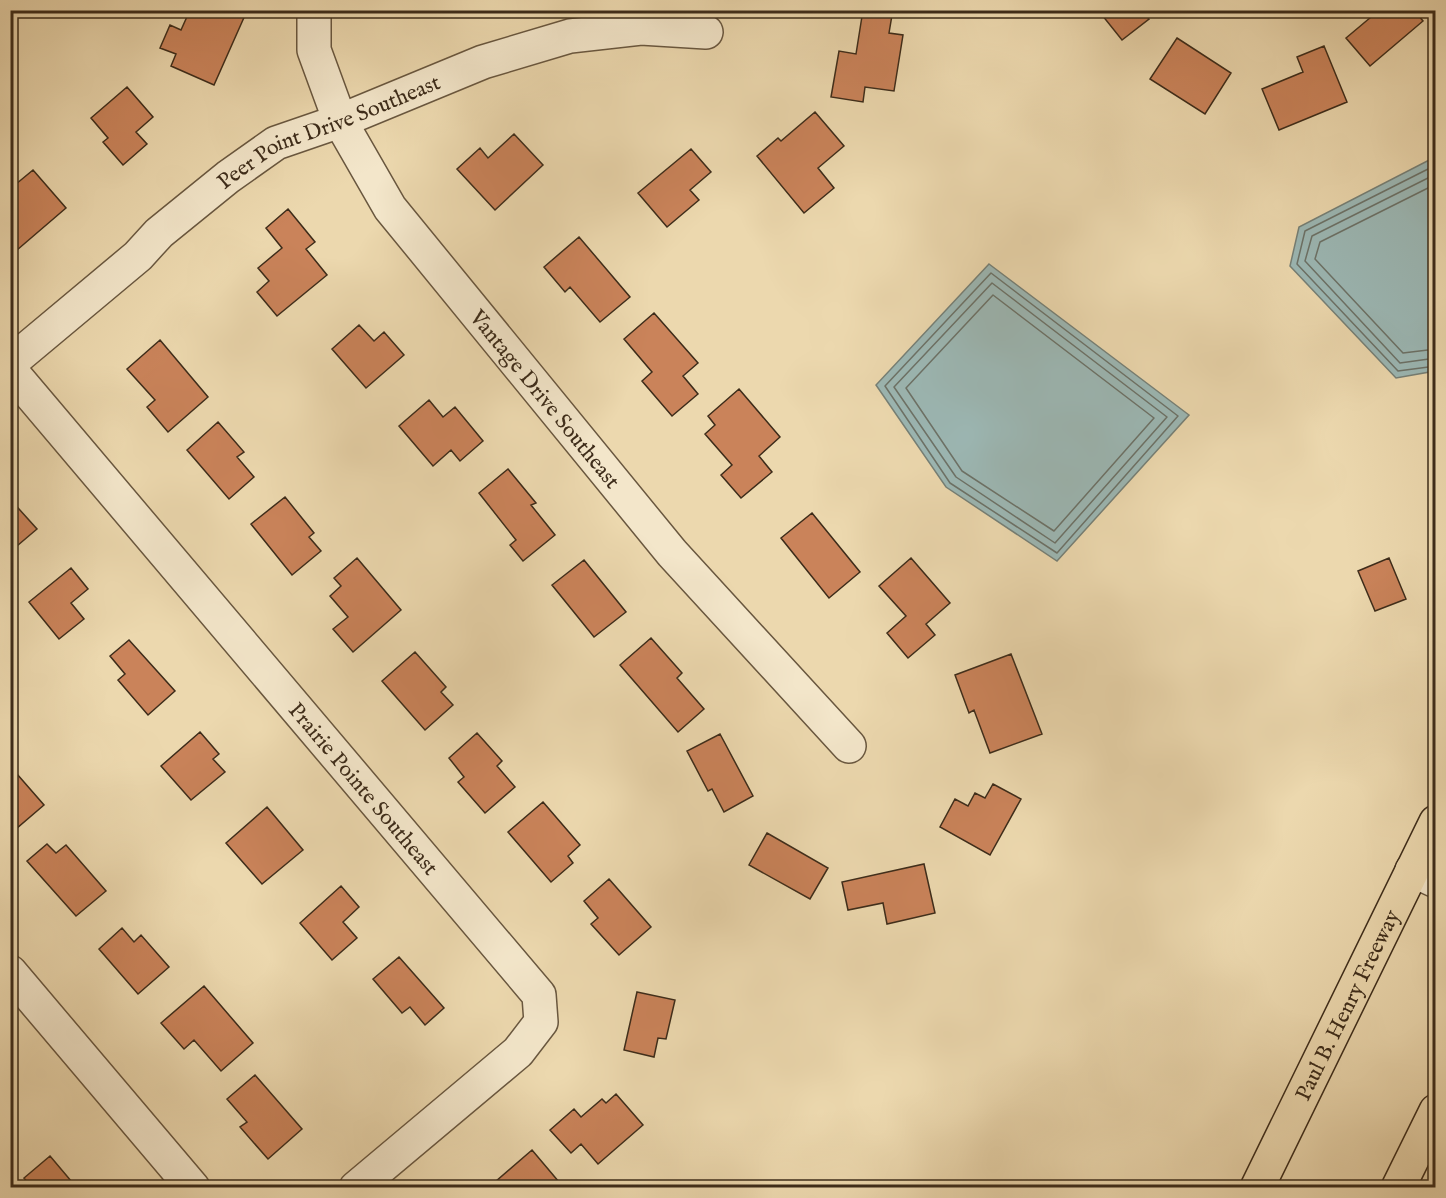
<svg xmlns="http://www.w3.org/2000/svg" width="1446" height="1198" viewBox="0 0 1446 1198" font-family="'IM FELL English',serif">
<rect width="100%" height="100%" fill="#ecd8ae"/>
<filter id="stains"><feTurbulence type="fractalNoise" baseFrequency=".00333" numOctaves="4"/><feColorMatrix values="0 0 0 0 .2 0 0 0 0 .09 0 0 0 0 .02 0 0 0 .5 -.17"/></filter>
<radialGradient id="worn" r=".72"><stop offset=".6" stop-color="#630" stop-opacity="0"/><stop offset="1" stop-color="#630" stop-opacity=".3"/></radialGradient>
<path fill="#9cb8b5" stroke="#768077" stroke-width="1.5" d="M 1435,157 L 1435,371 L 1396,378 L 1290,266 L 1299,227 Z
M 989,264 L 1189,415 L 1057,561 L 946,487 L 876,385 Z"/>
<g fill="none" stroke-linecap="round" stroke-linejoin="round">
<path stroke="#6c7268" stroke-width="1.5" d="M 1436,165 L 1305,231 L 1297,264 L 1398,371 L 1436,366
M 1436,174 L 1312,236 L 1305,261 L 1400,363 L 1436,358
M 1436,184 L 1320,242 L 1315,259 L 1403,353 L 1436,349
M 991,273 L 1178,416 L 1057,553 L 950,483 L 885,386 Z
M 992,283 L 1167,417 L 1055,543 L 956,477 L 894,387 Z
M 993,295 L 1154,418 L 1054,531 L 962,471 L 906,388 Z"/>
</g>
<path fill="#ca835a" stroke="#3d2c1a" stroke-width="1.5" d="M 190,10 L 246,13 L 214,85 L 171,66 L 176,54 L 160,48 L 170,25 L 181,30 Z
M 863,10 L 892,15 L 889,33 L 903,35 L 894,91 L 865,87 L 863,102 L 831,97 L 839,51 L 856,54 Z
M 1098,10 L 1142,10 L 1149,19 L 1122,40 Z
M 1375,10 L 1414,10 L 1423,21 L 1370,66 L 1346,38 L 1377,12 Z
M 1177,38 L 1231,73 L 1205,114 L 1150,79 Z
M 1324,46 L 1347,102 L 1279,130 L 1262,89 L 1303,72 L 1297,57 Z
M 127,87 L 153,117 L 136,132 L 147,144 L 123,165 L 103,142 L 108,138 L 91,118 Z
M 815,112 L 844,146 L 818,168 L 834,188 L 804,213 L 757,156 L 778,138 L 781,141 Z
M 514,134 L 543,165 L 495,210 L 457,169 L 480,148 L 488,158 Z
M 691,149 L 711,172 L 690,190 L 699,200 L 667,227 L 638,193 Z
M 33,170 L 66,208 L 17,250 L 10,242 L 10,189 Z
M 288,209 L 315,242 L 306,249 L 327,275 L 277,316 L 257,292 L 269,281 L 258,268 L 282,248 L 266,228 Z
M 579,237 L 630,297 L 600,322 L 570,287 L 565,292 L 544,267 Z
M 654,313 L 698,363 L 683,376 L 698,394 L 672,416 L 642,381 L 652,372 L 624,339 Z
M 359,325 L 374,341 L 384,332 L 404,355 L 366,388 L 332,349 Z
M 160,340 L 208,397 L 168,432 L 147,407 L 155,400 L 127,369 Z
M 739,389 L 780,437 L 759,456 L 772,472 L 741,498 L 721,475 L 732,465 L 705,434 L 715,425 L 708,416 Z
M 429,400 L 443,417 L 455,407 L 483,441 L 460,461 L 451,450 L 433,466 L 399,426 Z
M 218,422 L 244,452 L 237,457 L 254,477 L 229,499 L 187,450 Z
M 508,469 L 536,503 L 531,505 L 555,535 L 523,561 L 510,545 L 516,540 L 479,493 Z
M 285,497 L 314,533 L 309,537 L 321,551 L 292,575 L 251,524 Z
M 10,499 L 37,529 L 11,551 L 10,550 Z
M 812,513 L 860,572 L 829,598 L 781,538 Z
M 357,558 L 401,610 L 353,652 L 333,629 L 348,617 L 330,596 L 341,586 L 334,578 Z
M 911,558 L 950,603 L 926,624 L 935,635 L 908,658 L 887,633 L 906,616 L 879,586 Z
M 1389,558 L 1406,599 L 1375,611 L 1358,571 Z
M 584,560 L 626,612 L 594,637 L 552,585 Z
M 71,568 L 88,589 L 71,603 L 84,619 L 59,639 L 29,602 Z
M 651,638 L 682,673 L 677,678 L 704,709 L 678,732 L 620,665 Z
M 129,640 L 175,691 L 148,715 L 118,680 L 125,674 L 110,656 Z
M 415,652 L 446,687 L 441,692 L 453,705 L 425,730 L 382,681 Z
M 1011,654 L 1042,734 L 990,753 L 974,710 L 969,713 L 955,675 Z
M 200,732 L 219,754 L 213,759 L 225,772 L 191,800 L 161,766 Z
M 477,733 L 502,761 L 497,766 L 515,787 L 485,813 L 458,782 L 464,777 L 449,758 Z
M 720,734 L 753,796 L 724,812 L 712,789 L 708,791 L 687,751 Z
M 10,766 L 44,805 L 10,834 Z
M 993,784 L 1021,799 L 990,855 L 940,827 L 955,799 L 968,806 L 975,793 L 985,798 Z
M 543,802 L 580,845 L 568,856 L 573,863 L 551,882 L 508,832 Z
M 267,807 L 303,850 L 262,884 L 226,843 Z
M 767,833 L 828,868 L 810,899 L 749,865 Z
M 47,844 L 56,853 L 66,845 L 106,891 L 76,916 L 27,861 Z
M 924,864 L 935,913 L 887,924 L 883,903 L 848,910 L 842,882 Z
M 609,879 L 651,927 L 619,955 L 591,924 L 598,918 L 584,901 Z
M 341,886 L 359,907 L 343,922 L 357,938 L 332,960 L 300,923 Z
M 122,928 L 134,942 L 141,935 L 169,967 L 138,994 L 99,949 Z
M 399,957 L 444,1008 L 425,1025 L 410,1007 L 402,1013 L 373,979 Z
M 204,986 L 253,1043 L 221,1071 L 194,1040 L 184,1049 L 161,1023 Z
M 637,992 L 675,1000 L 666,1039 L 658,1038 L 654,1057 L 624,1050 Z
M 255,1075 L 302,1129 L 268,1159 L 240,1127 L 247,1122 L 227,1099 Z
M 616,1094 L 643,1125 L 598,1164 L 581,1144 L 571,1153 L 550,1130 L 574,1109 L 581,1117 L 602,1099 L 606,1103 Z
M 532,1150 L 559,1182 L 553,1188 L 488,1188 Z
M 50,1156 L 77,1188 L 32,1188 L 24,1178 Z"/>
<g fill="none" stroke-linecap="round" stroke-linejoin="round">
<defs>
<g id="minor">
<path id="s1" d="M 314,10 L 314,50 L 340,121 L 390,208 L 672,553 L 849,746"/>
<path id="s2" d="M 10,363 L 138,256 L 159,233 L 228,177 L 276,143 L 340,121 L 483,62 L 570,36 L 641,28 L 706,32"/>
<path id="s3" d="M 10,370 L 539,995 L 541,1022 L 518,1052 L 356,1188"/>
<path d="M 1412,870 L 1436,881"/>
<path d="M 10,972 L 193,1188"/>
</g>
<g id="highway">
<path id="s4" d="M 1257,1188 L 1436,822"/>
<path d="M 1398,1188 L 1436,1111"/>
</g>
</defs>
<use href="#minor" stroke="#69573f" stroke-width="36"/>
<use href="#highway" stroke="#3d2c1a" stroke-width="36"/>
<use href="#minor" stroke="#f3e6ca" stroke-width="33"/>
<use href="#highway" stroke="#ecd8ae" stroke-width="33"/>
</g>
<g text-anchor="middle" stroke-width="5" stroke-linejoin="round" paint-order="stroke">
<g font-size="22" fill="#3d2c1a" stroke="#f3e6ca">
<text dy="8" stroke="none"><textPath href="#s2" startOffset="398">Peer Point Drive Southeast</textPath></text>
<text dy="8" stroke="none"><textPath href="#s1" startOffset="462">Vantage Drive Southeast</textPath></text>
<text dy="8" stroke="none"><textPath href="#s3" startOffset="548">Prairie Pointe Southeast</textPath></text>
<text dy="8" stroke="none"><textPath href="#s4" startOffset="204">Paul B. Henry Freeway</textPath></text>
</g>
</g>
<rect width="1446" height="1198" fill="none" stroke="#ecd8ae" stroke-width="36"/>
<rect x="12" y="12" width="1422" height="1174" fill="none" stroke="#3d2c1a" stroke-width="3"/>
<rect x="18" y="18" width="1410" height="1162" fill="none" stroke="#3d2c1a" stroke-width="1.5"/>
<rect width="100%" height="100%" filter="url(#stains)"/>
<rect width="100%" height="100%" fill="url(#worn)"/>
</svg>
